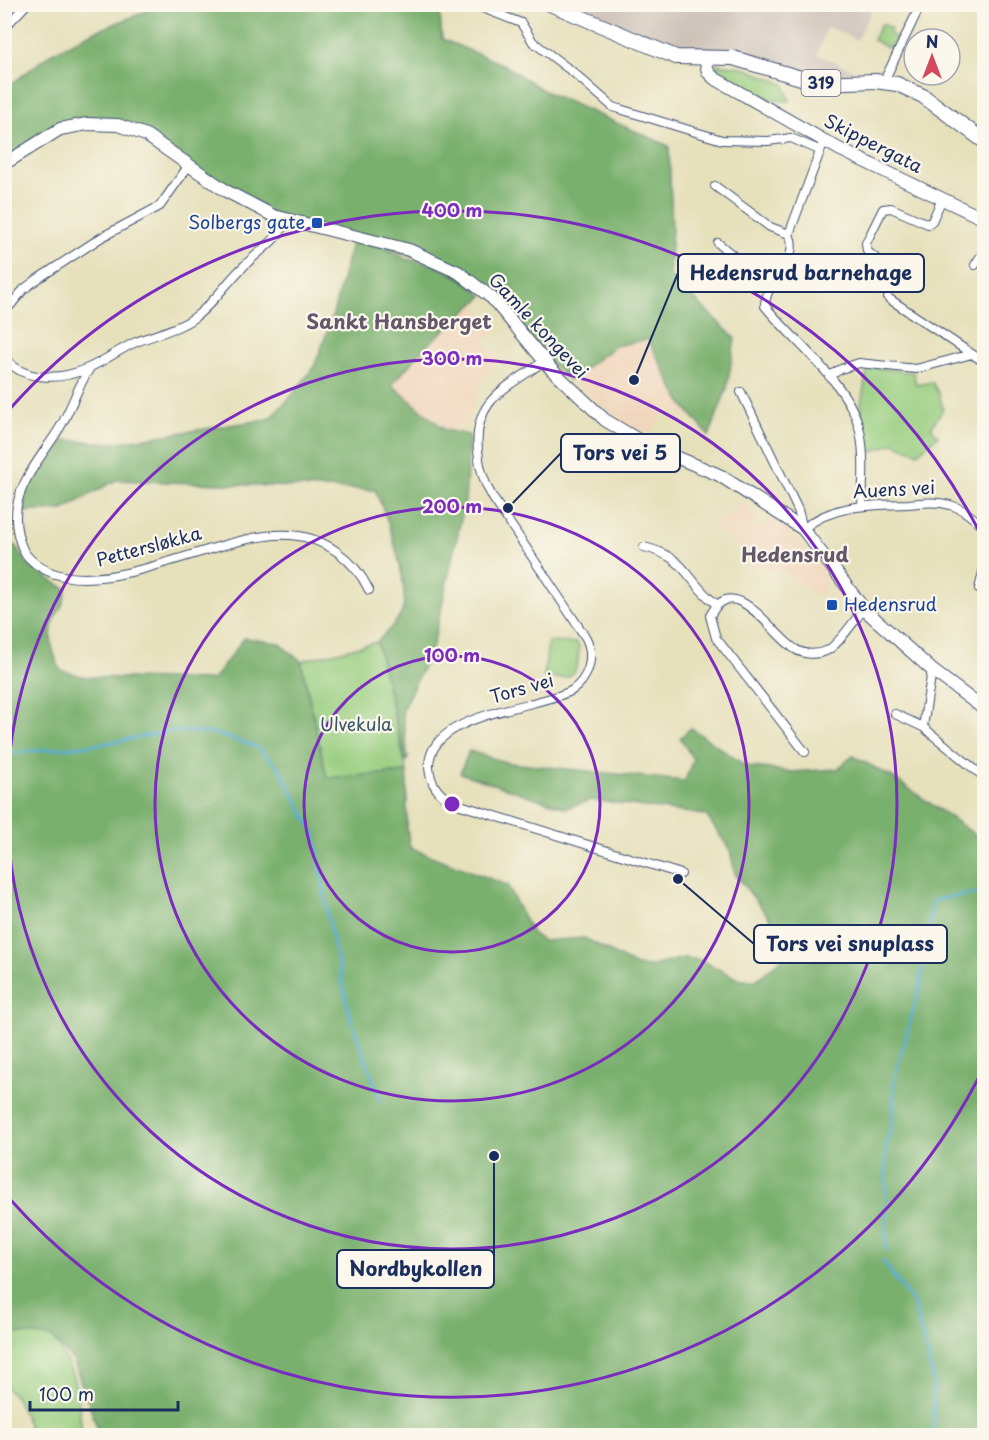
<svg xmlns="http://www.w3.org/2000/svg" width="989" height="1440" viewBox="0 0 989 1440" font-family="'Playpen Sans',sans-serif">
<rect width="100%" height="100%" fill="#fbf7ec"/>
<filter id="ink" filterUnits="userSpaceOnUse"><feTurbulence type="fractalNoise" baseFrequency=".0167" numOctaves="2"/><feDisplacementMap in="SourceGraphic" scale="12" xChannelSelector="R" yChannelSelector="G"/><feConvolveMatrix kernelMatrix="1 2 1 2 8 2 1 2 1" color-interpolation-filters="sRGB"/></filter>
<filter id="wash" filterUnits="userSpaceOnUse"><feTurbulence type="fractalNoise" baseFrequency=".008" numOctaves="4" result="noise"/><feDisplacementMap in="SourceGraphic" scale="24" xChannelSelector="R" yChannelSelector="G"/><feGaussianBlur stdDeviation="1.35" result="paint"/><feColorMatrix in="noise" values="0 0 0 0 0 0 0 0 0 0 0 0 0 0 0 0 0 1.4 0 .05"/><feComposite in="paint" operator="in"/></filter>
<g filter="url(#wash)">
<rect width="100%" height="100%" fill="#e6e0bb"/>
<path fill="#f0d6bc" d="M 475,305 L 496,330 L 483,341 L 499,361 L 483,378 L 467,423 L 446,431 L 392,385 L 424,348 Z
M 648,339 L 680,401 L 692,419 L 667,408 L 649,435 L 620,421 L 570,380 L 615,346 Z
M 743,503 L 749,505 L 758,528 L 775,519 L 798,539 L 825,575 L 826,584 L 820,597 L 776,566 L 769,573 L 713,525 Z"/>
<path fill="#cec2b9" d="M 572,5 L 874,5 L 857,40 L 827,27 L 817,54 L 854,70 L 852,74 L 821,78 L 798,73 L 732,49 L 688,52 Z"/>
<path fill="#98cd7f" stroke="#5a7e6e" stroke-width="1.5" d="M 881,24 L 891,28 L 889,33 L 897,38 L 889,48 L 873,40 Z
M 716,64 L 742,67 L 784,84 L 790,101 L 771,100 L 716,68 Z
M 868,366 L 914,373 L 916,385 L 932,382 L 939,394 L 943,409 L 931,428 L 938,436 L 918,453 L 894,443 L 866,454 L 861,403 Z
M 377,642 L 407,772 L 327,778 L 301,661 Z
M 548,642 L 577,643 L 579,646 C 578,676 573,681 544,677 Z
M 18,1331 L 52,1337 C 76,1369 79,1397 82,1435 L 33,1435 L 16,1398 L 5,1386 L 4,1332 Z"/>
<path fill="#7ab06e" stroke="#4a7066" stroke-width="1.5" d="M 163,5 L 439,5 L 442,39 L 504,65 L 544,91 L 669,146 L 672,230 L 669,275 L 735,338 L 727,388 L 709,436 L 680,401 L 648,339 L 615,346 L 570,380 L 549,362 L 500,302 L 437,262 L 286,221 L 118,125 L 73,125 L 5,164 L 5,89 L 49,55 L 91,33 Z
M 353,238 L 381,246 L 405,259 L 432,264 L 460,278 L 483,296 L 424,348 L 392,385 L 445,430 L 469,435 L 465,502 L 432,649 L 402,710 L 408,759 L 406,762 L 377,642 C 384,634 396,624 401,614 C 413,589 386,514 375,490 L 116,480 L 63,510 L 20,512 L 23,494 L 64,440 L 113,443 L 269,419 L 290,398 L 314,367 L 331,322 Z
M 4,530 L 31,568 L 66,589 C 64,611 57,608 53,624 C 48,640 54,655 60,670 L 85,677 L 213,680 L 244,638 L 278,643 L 301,661 L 327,778 L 407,772 L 407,828 L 410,848 L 507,885 L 532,933 L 543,941 L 585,938 L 636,966 L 649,967 L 683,958 L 701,960 L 740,980 L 756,980 L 794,949 L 735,874 L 730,850 L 706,815 L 592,800 L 566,808 L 460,773 L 469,751 L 509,763 L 685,781 L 693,759 L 680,738 L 691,728 L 746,766 L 792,772 L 837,769 L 853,756 L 892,777 L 984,841 L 984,1435 L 100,1435 L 73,1360 L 52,1337 L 5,1332 Z"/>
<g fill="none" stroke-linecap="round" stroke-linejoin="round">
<path stroke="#55add2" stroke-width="3" d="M 4,754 L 102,744 L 173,731 L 213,733 L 255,746 L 279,768 L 315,834 L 328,917 L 350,1016 L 381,1102
M 886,1250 L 886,1146 L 893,1120 L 894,1080 L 920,986 L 932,904 L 938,899 L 984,892
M 883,1261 L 914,1305 L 933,1377 L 934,1430 L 925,1436"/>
</g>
</g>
<g filter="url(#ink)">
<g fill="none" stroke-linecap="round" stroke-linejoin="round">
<defs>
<path id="street" d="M 475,5 L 521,23 L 533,42 L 574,73 L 613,107 L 722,140 L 768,141 L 791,138 L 819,150
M 4,28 L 27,4
M 884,81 L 920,6
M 824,141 L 789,234 C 802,261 765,279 765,306 C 794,342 850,384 860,431 C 865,455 863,481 862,505
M 715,186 L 770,227 L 789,234
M 718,243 L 771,287
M 975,265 L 984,251
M 890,270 L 867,251 L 866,243 L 883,209 L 891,208 L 928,224 L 932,221 L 942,199
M 888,298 L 984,362
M 4,313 L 24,289 L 39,278 L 102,237 L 160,206 L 189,165
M 4,356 C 22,383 62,380 88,368 C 105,361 120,349 136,342 C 156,334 179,329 195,317 C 214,303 226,283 243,267 C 257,252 279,240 286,221
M 544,361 C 508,388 473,398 478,450 C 479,468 484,483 493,498 L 586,638 C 595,657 589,679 571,691 C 533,709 428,713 429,767 C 430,784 440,796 454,803 L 681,874
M 90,368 C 77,387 71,410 59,429 C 34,469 0,500 24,552 C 76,622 218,528 291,535 C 326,538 354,559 369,590
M 829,376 L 841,369 L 859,363 L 916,369 L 972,354
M 741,392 L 798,510 L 803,529 C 832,504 872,505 908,504 C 922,503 936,501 950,505 C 963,508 974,519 984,527
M 644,547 C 689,558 684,579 716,604
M 984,568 L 979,589 L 984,593
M 932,670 L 923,727 L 984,777
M 895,714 L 923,727
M 805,752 L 716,638 L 710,616 C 734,569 772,635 795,649 C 804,655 817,655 826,651 C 837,647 855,619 864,609"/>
<path id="secondary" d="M 705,58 L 708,72 L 714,78 L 839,149 L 984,219
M 4,164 L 60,129 L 87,124 L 118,125 L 146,135 L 226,191 L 274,216 L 409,250 L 458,272 L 492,298 L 552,370 L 605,420 L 645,444 L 719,475 L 803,529 L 864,609 L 932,670 L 984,709"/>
<path id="primary" d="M 550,4 L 676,57 L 733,58 L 818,83 L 875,81 L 897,84 L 923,96 L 984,141"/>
</defs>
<use href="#street" stroke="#394a6c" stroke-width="10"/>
<use href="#secondary" stroke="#394a6c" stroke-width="14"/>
<use href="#primary" stroke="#394a6c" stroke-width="16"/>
<use href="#street" stroke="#fff" stroke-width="8"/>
<use href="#secondary" stroke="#fff" stroke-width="12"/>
<use href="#primary" stroke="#fff" stroke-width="14"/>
</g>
</g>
<g fill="none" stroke="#7b2cbf" stroke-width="3">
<circle cx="452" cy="804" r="148"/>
<circle cx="452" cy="804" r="297"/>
<circle cx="452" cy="804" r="445"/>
<path d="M983 1069A593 593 0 0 1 8 1197M8 411A593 593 0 0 1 983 539"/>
</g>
<g fill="#1a4fb4" stroke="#fbf7ec" stroke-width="2">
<rect x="311" y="217" width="12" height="12" rx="3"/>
<rect x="826" y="599" width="12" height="12" rx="3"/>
</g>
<g text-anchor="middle" stroke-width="4.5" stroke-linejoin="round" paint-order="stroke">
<rect fill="#fbf7ec" stroke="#5e6b89" stroke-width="1.5" x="801.5" y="70" width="39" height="26" rx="4.5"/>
<g font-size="16" font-weight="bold" fill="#1b2f5e">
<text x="821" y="89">319</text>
</g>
<g font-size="18" fill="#1b2f5e" stroke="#fbf7ec">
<text transform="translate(873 144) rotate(27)" y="6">Skippergata</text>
<text transform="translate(538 326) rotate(47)" y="6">Gamle kongevei</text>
<text transform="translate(894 490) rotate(-3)" y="6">Auens vei</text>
<text transform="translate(149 547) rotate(-15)" y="6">Pettersløkka</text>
<text transform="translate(522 689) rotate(-16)" y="6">Tors vei</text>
</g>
<g font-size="18" fill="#164399" stroke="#fbf7ec" text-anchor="end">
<text x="305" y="229">Solbergs gate</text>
<text x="844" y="611" text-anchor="start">Hedensrud</text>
</g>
<g font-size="18" fill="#3a5666" stroke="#fbf7ec">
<text x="356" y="731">Ulvekula</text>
</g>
<g font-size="20" font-weight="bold" fill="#64586b" stroke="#fbf7ec">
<text x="399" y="329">Sankt Hansberget</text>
<text x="795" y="562">Hedensrud</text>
</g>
</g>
<circle cx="452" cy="804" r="9" fill="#7b2cbf" stroke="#fbf7ec" stroke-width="3"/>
<g font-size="18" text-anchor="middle" font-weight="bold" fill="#7b2cbf" stroke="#fbf7ec" stroke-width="4.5" stroke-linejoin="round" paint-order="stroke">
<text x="452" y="217">400 m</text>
<text x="452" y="365">300 m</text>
<text x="452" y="513">200 m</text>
<text x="452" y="662">100 m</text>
</g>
<path fill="none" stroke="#1b2f5e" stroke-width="2" d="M634 380L678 273M508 508L561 453M678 879L754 944M494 1156L494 1269"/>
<g fill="#1b2f5e" stroke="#fbf7ec" stroke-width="2">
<circle cx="634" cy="380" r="6"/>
<circle cx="508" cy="508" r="6"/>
<circle cx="678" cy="879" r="6"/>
<circle cx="494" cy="1156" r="6"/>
</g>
<g fill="#fbf7ec" stroke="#1b2f5e" stroke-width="2">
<rect x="678" y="254" width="246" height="38" rx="6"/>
<rect x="561" y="434" width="119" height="38" rx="6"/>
<rect x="754" y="925" width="193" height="38" rx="6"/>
<rect x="337" y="1250" width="157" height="38" rx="6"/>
</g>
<g font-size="20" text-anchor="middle" font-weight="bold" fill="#1b2f5e">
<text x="801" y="280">Hedensrud barnehage</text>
<text x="620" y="460">Tors vei 5</text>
<text x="850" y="951">Tors vei snuplass</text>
<text x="416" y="1276">Nordbykollen</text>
</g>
<rect width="989" height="1440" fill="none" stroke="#fbf7ec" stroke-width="24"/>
<g transform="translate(932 57)"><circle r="28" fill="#fbf7ec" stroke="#a1a7b3" stroke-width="1.5"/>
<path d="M0-4.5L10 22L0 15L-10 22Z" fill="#d1495b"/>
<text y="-9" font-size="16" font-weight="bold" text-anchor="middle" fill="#1b2f5e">N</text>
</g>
<path d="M30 1401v9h148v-9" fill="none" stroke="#1b2f5e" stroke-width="3"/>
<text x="39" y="1401" font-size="18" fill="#1b2f5e" stroke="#fbf7ec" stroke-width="4.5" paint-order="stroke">100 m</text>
</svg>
